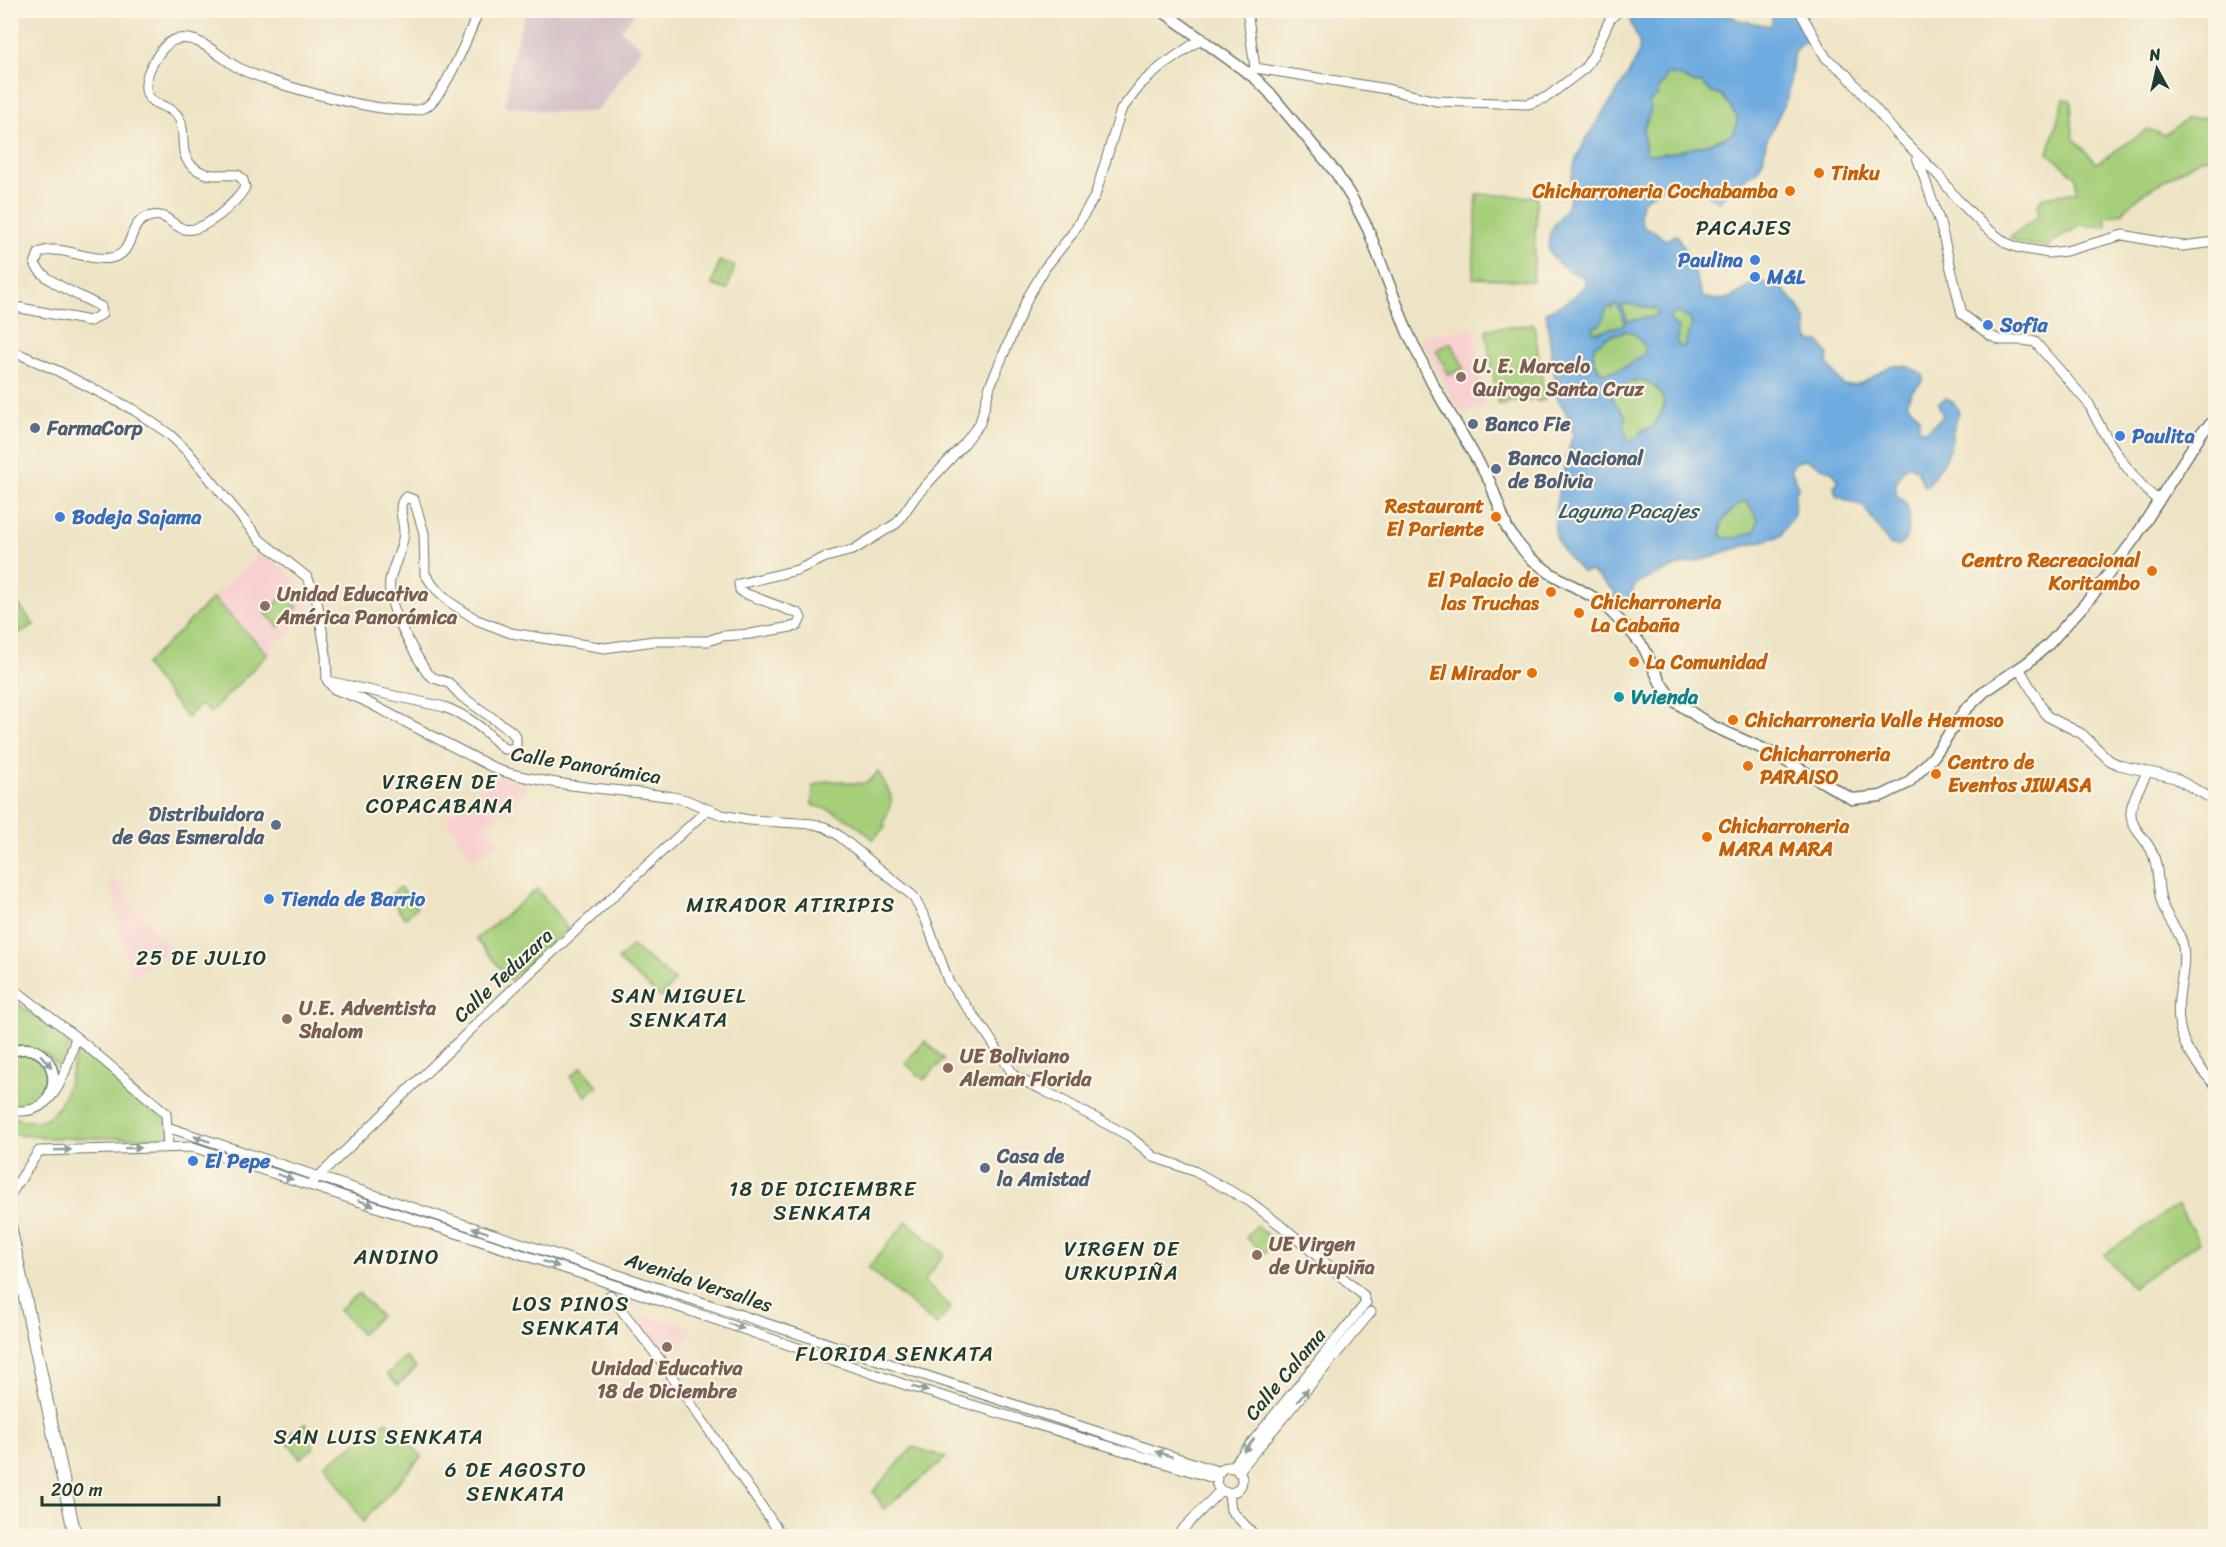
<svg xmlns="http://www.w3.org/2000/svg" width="2226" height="1547" viewBox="0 0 2226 1547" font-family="Sriracha,sans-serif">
<rect width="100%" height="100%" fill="#fcf5e5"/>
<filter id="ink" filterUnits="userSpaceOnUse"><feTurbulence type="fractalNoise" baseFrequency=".0167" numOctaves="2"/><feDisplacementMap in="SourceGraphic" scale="12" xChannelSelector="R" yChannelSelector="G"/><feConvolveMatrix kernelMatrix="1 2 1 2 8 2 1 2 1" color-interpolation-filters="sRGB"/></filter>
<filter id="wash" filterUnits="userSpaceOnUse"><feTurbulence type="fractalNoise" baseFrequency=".008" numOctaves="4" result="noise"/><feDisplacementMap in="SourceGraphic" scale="24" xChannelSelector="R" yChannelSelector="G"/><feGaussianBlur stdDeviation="1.35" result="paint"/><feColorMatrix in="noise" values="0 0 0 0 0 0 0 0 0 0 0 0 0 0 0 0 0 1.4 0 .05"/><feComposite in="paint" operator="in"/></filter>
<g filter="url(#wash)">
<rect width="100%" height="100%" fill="#eee4c5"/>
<path fill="#f7d0cf" d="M 1474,329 L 1485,407 L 1461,414 L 1421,339 L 1423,335 Z
M 258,554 L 284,570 L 294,580 L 303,592 L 310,609 L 309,612 L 268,654 L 213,598 Z
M 500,776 L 526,783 L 527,790 L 524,796 L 486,826 L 497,842 L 474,861 L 457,839 L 458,836 L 445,819 Z
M 112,876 L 170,950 L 131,979 L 109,877 Z
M 641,1313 L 690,1327 L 692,1332 L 665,1361 L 638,1319 Z"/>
<path fill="#d2bec5" d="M 526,11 L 636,11 L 621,30 L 642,48 L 599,109 L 591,112 L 564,113 L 505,106 L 511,61 Z"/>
<path fill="#a6cf7a" stroke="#628657" stroke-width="1.5" d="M 1666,74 L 1683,77 L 1695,84 L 1702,83 L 1712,93 L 1722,95 L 1738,118 L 1734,133 C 1711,145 1679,152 1653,155 L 1646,153 L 1643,131 L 1651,109 L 1649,102 L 1665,80 Z
M 2064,99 L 2071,100 L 2073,138 L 2097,163 L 2148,129 L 2164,135 L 2187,119 L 2215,116 L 2215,159 L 2203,157 L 2142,194 L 2122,213 L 2105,217 L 2107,227 L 2081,225 L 2054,241 L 2050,248 L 2016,242 L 2010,237 L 2039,215 L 2038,205 L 2043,197 L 2076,192 L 2076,177 L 2048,153 Z
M 1477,194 L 1537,197 L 1533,281 L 1473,278 Z
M 719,261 L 735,266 L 727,290 L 712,285 Z
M 1627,303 L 1655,309 L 1658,310 L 1658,313 L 1653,317 L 1628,321 L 1621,305 Z
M 1616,304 L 1625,321 L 1624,325 L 1594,333 L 1592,330 L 1609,305 Z
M 1678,312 L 1691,317 L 1692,329 L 1689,331 L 1685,346 L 1681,347 L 1677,343 L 1678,328 L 1671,322 L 1670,317 Z
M 1534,324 L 1545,400 L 1538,402 L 1533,398 L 1531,400 L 1510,401 L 1506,405 L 1498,404 L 1486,332 L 1488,329 Z
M 1625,331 C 1635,332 1642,341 1646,350 C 1638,364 1617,370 1603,373 C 1598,369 1598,366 1595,361 C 1586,341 1610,336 1625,331 Z
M 1451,342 L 1464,368 L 1449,375 L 1436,350 Z
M 1640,380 C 1652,381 1668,397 1662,411 C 1660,416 1656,422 1652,428 L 1642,430 L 1640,435 L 1628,442 L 1624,428 L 1626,416 L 1613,400 L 1611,393 L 1628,383 Z
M 1742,502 L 1747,502 L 1758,520 L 1755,531 C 1745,535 1731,542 1721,536 C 1718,519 1731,511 1742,502 Z
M 10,592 L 34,625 L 11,638 L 10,638 Z
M 284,595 L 298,607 L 279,627 L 266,614 Z
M 213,598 L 268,654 L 210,713 L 201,704 L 187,718 L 145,665 Z
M 878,771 C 891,798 897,793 883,824 L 886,826 L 873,839 C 855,822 836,810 812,805 L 813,786 C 819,785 822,782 827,781 C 847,778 863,794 878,771 Z
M 400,887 L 417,907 L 405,918 L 388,897 Z
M 537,889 L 568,929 L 510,980 L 476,939 Z
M 632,946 L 675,980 L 661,998 L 618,960 Z
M 10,997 L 37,1018 L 41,1017 L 71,1041 L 61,1071 C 48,1048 34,1051 11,1049 Z
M 925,1041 L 944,1059 L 924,1080 L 905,1063 Z
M 78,1046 L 164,1116 L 172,1135 L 170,1138 L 40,1138 L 39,1135 L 22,1136 L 12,1132 L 10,1116 C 16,1118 23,1120 29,1121 C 65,1126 71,1070 78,1046 Z
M 14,1053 C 20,1054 27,1053 33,1055 C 55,1063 53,1093 34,1103 C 26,1107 19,1107 11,1106 L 11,1055 Z
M 582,1067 L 598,1086 L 586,1096 L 570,1077 Z
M 2178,1205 L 2199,1242 L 2132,1287 L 2104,1255 Z
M 907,1221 L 944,1254 L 924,1281 L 951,1308 L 936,1325 L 868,1268 Z
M 1256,1226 L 1275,1241 L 1265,1253 L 1246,1238 Z
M 357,1294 L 360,1294 L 380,1316 L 361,1334 L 339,1310 Z
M 406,1357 L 416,1368 L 398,1385 L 387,1374 Z
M 387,1421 L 422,1456 L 363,1522 L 326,1464 Z
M 306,1423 L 314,1448 L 300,1458 L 284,1437 Z
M 913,1447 L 946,1458 L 884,1509 L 873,1491 Z"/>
<path fill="#6eabe0" stroke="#46748a" stroke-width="1.5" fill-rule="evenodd" d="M 1633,11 L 1723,11 L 1738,20 L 1771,26 L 1773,11 L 1793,11 L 1808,39 L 1794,51 L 1788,96 L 1766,142 L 1763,160 L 1757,171 L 1733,187 L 1718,202 C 1702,189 1688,185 1668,183 L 1642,202 L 1640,216 L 1644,228 L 1654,231 L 1665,240 L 1677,235 L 1691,261 L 1702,296 C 1724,306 1738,295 1755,281 L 1779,285 L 1799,307 L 1806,321 L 1807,338 L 1813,342 L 1820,342 L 1828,355 L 1827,363 L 1843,385 C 1877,390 1885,347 1923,375 L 1923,381 L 1913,390 L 1906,403 L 1919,416 L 1919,429 L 1926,430 L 1943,417 L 1938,403 L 1946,398 L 1955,404 L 1959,413 C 1951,425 1954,439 1949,451 C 1946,460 1934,474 1929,485 L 1924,486 L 1917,470 L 1909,465 L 1903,469 L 1895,487 L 1897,496 C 1915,506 1909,526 1905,542 L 1899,546 L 1890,545 L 1863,506 L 1836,496 L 1834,486 L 1838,481 L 1833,472 L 1805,459 L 1795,463 L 1791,469 L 1798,486 L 1795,496 L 1794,514 L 1780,536 L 1720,553 L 1714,557 L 1676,566 L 1636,584 L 1629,598 L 1621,605 L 1613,599 L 1615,592 L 1591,571 L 1582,572 C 1572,562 1562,552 1557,539 C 1548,517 1567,458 1573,434 L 1570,420 L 1557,397 L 1546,312 C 1557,307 1590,292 1585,277 C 1563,270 1539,256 1552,229 C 1557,219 1566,212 1569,201 C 1572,188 1570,173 1576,160 C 1591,123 1621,93 1637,57 C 1647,35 1622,26 1633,11 ZM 1666,74 L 1683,77 L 1695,84 L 1702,83 L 1712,93 L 1722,95 L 1738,118 L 1734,133 C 1711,145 1679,152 1653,155 L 1646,153 L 1643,131 L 1651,109 L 1649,102 L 1659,95 L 1658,89 L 1665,80 ZM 1616,304 L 1625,321 L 1624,325 L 1594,333 L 1592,330 L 1596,325 L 1599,326 C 1604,320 1604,313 1608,306 L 1612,309 L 1613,305 ZM 1627,304 L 1655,309 L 1658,313 L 1653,317 L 1628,321 L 1621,306 ZM 1678,312 L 1686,317 L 1690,317 L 1692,329 L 1689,331 L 1685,346 L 1681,347 L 1677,343 L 1678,328 L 1671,322 L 1670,317 ZM 1625,331 C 1635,332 1642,341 1646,350 C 1638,364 1617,371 1602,373 C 1595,367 1591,354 1595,345 L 1600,343 L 1604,338 ZM 1640,380 C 1651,381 1665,393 1664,406 C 1663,413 1656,421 1652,428 L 1642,430 L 1640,435 L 1629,442 L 1624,428 L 1626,416 L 1613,400 L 1611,393 L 1628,383 ZM 1742,502 L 1747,502 L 1758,520 L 1755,531 C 1745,535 1731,542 1721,536 C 1718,519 1731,512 1742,502 Z"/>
</g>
<g filter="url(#ink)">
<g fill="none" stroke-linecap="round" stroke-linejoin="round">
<defs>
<path id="secondary" d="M 1247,10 L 1255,68 L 1251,72
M 1799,10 L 1826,58 L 1845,73 L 1895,132 L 1939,176 L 1956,198 L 1984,226 L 2006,243 L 2019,248 L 2049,253 L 2066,251 L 2123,235 L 2182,246 L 2216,242
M 1255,68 L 1387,89 L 1436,101 L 1528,104 L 1547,97 L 1585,68 L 1594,54 L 1610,19 L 1619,10
M 1917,157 L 1940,223 L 1962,314 L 1991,336 L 2000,340 L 2023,340 L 2035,342 L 2089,404 C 2102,434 2133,482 2159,501
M 10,306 L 90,321 L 102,314 L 101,307 C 84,297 43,282 35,264 L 39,253 C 60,243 88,262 110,258 C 138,254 124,221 152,216 C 167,213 172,226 184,229 C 202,234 238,202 245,187 L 243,180 L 238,175 C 220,173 207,180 191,165 C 178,153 187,132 179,118 C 174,109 164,107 156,103 C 140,95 146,75 153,63 C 158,55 164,44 174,40 C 197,32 218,56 235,66 C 261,82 398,120 424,108 C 444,99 470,32 479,10
M 10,350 L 58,371 L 134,410 L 169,434 L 188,452 L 260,540 L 307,577 L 316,595 L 326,654 L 327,680 L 334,689 L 361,699 L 498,770 C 554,787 615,789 673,797 L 686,800 L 722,815 L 749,820 L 813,824 L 825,827 L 838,835 L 913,896 L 926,920 L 949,983 L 985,1031 L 1015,1077 L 1043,1090 L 1129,1136 L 1154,1157 L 1194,1171 L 1249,1201 L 1288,1231 L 1363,1295 L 1366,1303 L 1231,1468
M 2019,668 L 2047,716 L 2082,734 L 2109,760 L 2119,765 L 2175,778 L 2216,801
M 332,682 L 444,707 C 469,716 485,730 504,749 L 512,749 L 516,746 L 516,737 L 511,731 L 461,696 L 449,683 L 434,678 L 427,673 C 413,650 386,607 390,580 C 393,564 404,548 404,531 C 404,521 396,505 406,497 L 414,500 L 424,533 L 425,574 L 434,587 L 451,603 L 477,620 L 511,633 L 605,648 L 654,641 L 708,641 L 722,636 L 750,634 L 797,626 L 801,618 L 799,614 L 744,593 L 740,590 L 739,584 L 797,570 L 826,557 L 853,550 L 897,523 L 916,496 L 964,444 L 980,423 L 990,386 L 1028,297 L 1045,268 L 1072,234 L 1095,196 L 1121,110 L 1142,83 L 1162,66 L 1202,38
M 2147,773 C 2141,785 2130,802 2131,815 C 2132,829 2145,838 2151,850 C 2160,866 2156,886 2162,903 C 2166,917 2176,927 2181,939 C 2186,952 2183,971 2181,984 C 2172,1031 2185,1053 2216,1086
M 10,986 L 76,1037 L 166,1113 L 168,1147
M 10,1110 C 56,1119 66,1069 76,1037
M 167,1127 L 1220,1472
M 314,1181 L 518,984 L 707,810
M 10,1195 L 39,1151 L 193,1147 L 594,1278 L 906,1385 L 1217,1479
M 610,1295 L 664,1365 L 782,1536
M1216 1480a13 13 0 1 1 26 0a13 13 0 1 1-26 0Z
M 1238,1472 L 1371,1312
M 1229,1493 L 1231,1510 L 1255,1536
M 1176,1536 L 1221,1490"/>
<path id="primary" d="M 1161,10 L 1256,79 L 1269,92 L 1336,173 L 1353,200 L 1368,229 L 1407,331 L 1432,383 L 1490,482 L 1507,528 L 1516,541 L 1529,557 L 1550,573 L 1600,601 L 1632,633 L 1644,648 L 1660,682 L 1673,700 L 1710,725 L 1770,752 L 1852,799 L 1881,796 L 1908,783 L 1934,756 L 1965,710 L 1985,691 L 2027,663 L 2048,645 L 2092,596 L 2135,538 L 2202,432 L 2216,419
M 10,1052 C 41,1038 64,1071 48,1098"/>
<path id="highway" d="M 10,1226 L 75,1536"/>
</defs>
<use href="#secondary" stroke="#677767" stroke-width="11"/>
<use href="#primary" stroke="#677767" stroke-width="13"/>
<use href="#highway" stroke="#677767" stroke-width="14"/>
<use href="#secondary" stroke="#fff" stroke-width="9"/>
<use href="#primary" stroke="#fff" stroke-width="10"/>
<use href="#highway" stroke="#fff" stroke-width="12"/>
</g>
<defs><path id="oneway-solid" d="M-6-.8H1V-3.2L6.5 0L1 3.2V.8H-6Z" transform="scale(1.5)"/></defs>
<g fill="#8f9e9a">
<use href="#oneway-solid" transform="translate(46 1061) rotate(49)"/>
<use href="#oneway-solid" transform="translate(202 1139) rotate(-161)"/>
<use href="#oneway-solid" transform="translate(133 1148) rotate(-1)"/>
<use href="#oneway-solid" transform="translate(63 1150) rotate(-2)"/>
<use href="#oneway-solid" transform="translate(285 1177) rotate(18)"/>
<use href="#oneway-solid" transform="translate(366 1203) rotate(18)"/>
<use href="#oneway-solid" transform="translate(480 1230) rotate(-162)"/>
<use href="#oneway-solid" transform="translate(551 1264) rotate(18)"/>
<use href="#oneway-solid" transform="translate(736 1326) rotate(19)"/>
<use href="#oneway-solid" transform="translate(920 1389) rotate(17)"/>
<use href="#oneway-solid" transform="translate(1303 1395) rotate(-51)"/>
<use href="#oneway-solid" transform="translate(1249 1445) rotate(128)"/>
<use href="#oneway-solid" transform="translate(1164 1454) rotate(-162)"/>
</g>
</g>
<g fill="#e8710a" stroke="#fcf5e5" stroke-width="2">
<circle cx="1819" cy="173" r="6"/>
<circle cx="1790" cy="191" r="6"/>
<circle cx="1496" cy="517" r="6"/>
<circle cx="2152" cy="571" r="6"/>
<circle cx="1551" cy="592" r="6"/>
<circle cx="1579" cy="613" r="6"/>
<circle cx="1634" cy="662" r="6"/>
<circle cx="1532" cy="673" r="6"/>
<circle cx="1733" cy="720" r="6"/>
<circle cx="1748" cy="766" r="6"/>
<circle cx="1936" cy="774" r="6"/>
<circle cx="1707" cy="837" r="6"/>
</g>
<g fill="#3f7fe0" stroke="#fcf5e5" stroke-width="2">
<circle cx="1755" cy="260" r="6"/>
<circle cx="1755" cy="277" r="6"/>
<circle cx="1988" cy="325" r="6"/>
<circle cx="2120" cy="436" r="6"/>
<circle cx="60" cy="517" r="6"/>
<circle cx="269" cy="899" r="6"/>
<circle cx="193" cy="1161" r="6"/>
</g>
<g fill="#8d6e63" stroke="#fcf5e5" stroke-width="2">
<circle cx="1461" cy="377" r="6"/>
<circle cx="265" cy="606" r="6"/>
<circle cx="287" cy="1019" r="6"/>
<circle cx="948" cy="1068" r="6"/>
<circle cx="1257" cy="1255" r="6"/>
<circle cx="667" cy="1347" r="6"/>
</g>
<g fill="#5c6f8a" stroke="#fcf5e5" stroke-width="2">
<circle cx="1473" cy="424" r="6"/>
<circle cx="35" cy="428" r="6"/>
<circle cx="1496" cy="469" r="6"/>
<circle cx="276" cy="825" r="6"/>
<circle cx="985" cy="1168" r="6"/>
</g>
<circle fill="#0f9aa8" stroke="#fcf5e5" stroke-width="2" cx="1619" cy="697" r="6"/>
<g text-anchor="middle" stroke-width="4.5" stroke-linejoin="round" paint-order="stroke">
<g font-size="20" font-weight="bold" fill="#c56008" stroke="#fcf5e5" text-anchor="start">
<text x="1831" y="180">Tinku</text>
<text x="1778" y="198" text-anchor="end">Chicharroneria Cochabamba</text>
<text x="1484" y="513" text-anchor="end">Restaurant<tspan x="1484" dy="23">El Pariente</tspan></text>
<text x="2140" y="567" text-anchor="end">Centro Recreacional<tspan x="2140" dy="23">Koritambo</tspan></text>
<text x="1539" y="587" text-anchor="end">El Palacio de<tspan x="1539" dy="23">las Truchas</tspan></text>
<text x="1591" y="609">Chicharroneria<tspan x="1591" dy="23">La Cabaña</tspan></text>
<text x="1646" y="669">La Comunidad</text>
<text x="1520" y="680" text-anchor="end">El Mirador</text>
<text x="1745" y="727">Chicharroneria Valle Hermoso</text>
<text x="1760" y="761">Chicharroneria<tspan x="1760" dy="23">PARAISO</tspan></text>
<text x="1948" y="769">Centro de<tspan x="1948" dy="23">Eventos JIWASA</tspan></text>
<text x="1719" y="833">Chicharroneria<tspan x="1719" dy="23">MARA MARA</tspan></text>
</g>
<g font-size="20" font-weight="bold" fill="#366cbe" stroke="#fcf5e5" text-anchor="start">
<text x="1743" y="267" text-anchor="end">Paulina</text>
<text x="1767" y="284">M&amp;L</text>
<text x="2000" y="332">Sofia</text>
<text x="2132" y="443">Paulita</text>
<text x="72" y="524">Bodeja Sajama</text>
<text x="281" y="906">Tienda de Barrio</text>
<text x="205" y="1168">El Pepe</text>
</g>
<g font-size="20" font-weight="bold" fill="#785e54" stroke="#fcf5e5" text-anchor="start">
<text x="1473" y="373">U. E. Marcelo<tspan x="1473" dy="23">Quiroga Santa Cruz</tspan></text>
<text x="277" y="601">Unidad Educativa<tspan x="277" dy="23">América Panorámica</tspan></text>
<text x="299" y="1015">U.E. Adventista<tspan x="299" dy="23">Shalom</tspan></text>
<text x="960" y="1063">UE Boliviano<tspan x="960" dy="23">Aleman Florida</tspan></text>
<text x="1269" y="1251">UE Virgen<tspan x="1269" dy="23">de Urkupiña</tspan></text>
<text x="667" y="1375" text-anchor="middle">Unidad Educativa<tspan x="667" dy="23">18 de Diciembre</tspan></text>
</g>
<g font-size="20" font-weight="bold" fill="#4e5e75" stroke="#fcf5e5" text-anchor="start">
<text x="1485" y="431">Banco Fie</text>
<text x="47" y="435">FarmaCorp</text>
<text x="1508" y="465">Banco Nacional<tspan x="1508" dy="23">de Bolivia</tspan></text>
<text x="264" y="821" text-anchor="end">Distribuidora<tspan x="264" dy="23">de Gas Esmeralda</tspan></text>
<text x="997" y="1163">Casa de<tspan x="997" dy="23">la Amistad</tspan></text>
</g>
<g font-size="20" font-weight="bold" fill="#0d838f" stroke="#fcf5e5" text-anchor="start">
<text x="1631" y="704">Vvienda</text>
</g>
<g font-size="20" fill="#1f3d34" stroke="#fcf5e5">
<text transform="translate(586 765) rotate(9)" y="7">Calle Panorámica</text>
<text transform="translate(503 975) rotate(-43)" y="7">Calle Teduzara</text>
<text transform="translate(699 1282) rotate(18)" y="7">Avenida Versalles</text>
<text transform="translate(1285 1374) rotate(-50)" y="7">Calle Calama</text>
</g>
<g font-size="21" letter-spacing="1.5" fill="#1f3d34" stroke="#fcf5e5">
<text x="1744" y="235">PACAJES</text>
<text x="440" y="789">VIRGEN DE<tspan x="440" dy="24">COPACABANA</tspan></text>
<text x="791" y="912">MIRADOR ATIRIPIS</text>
<text x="202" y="965">25 DE JULIO</text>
<text x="679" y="1003">SAN MIGUEL<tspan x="679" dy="24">SENKATA</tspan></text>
<text x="823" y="1196">18 DE DICIEMBRE<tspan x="823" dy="24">SENKATA</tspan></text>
<text x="1122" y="1256">VIRGEN DE<tspan x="1122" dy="24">URKUPIÑA</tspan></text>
<text x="397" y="1264">ANDINO</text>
<text x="571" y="1311">LOS PINOS<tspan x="571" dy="24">SENKATA</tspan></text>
<text x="895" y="1361">FLORIDA SENKATA</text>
<text x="379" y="1444">SAN LUIS SENKATA</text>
<text x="516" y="1477">6 DE AGOSTO<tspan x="516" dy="24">SENKATA</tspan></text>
</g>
<g font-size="21" font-style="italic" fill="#375e68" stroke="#fcf5e5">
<text x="1628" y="518">Laguna Pacajes</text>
</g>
</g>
<rect width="2226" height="1547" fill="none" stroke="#fcf5e5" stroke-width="36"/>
<g transform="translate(2157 69) rotate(352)" stroke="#fcf5e5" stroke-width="4.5" paint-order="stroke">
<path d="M0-4.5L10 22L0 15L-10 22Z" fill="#1f3d34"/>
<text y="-9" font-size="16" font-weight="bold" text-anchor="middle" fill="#1f3d34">N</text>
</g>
<path d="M42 1496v9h177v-9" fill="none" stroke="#1f3d34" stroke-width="3"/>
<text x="51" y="1496" font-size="18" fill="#1f3d34" stroke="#fcf5e5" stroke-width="4.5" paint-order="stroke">200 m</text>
</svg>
